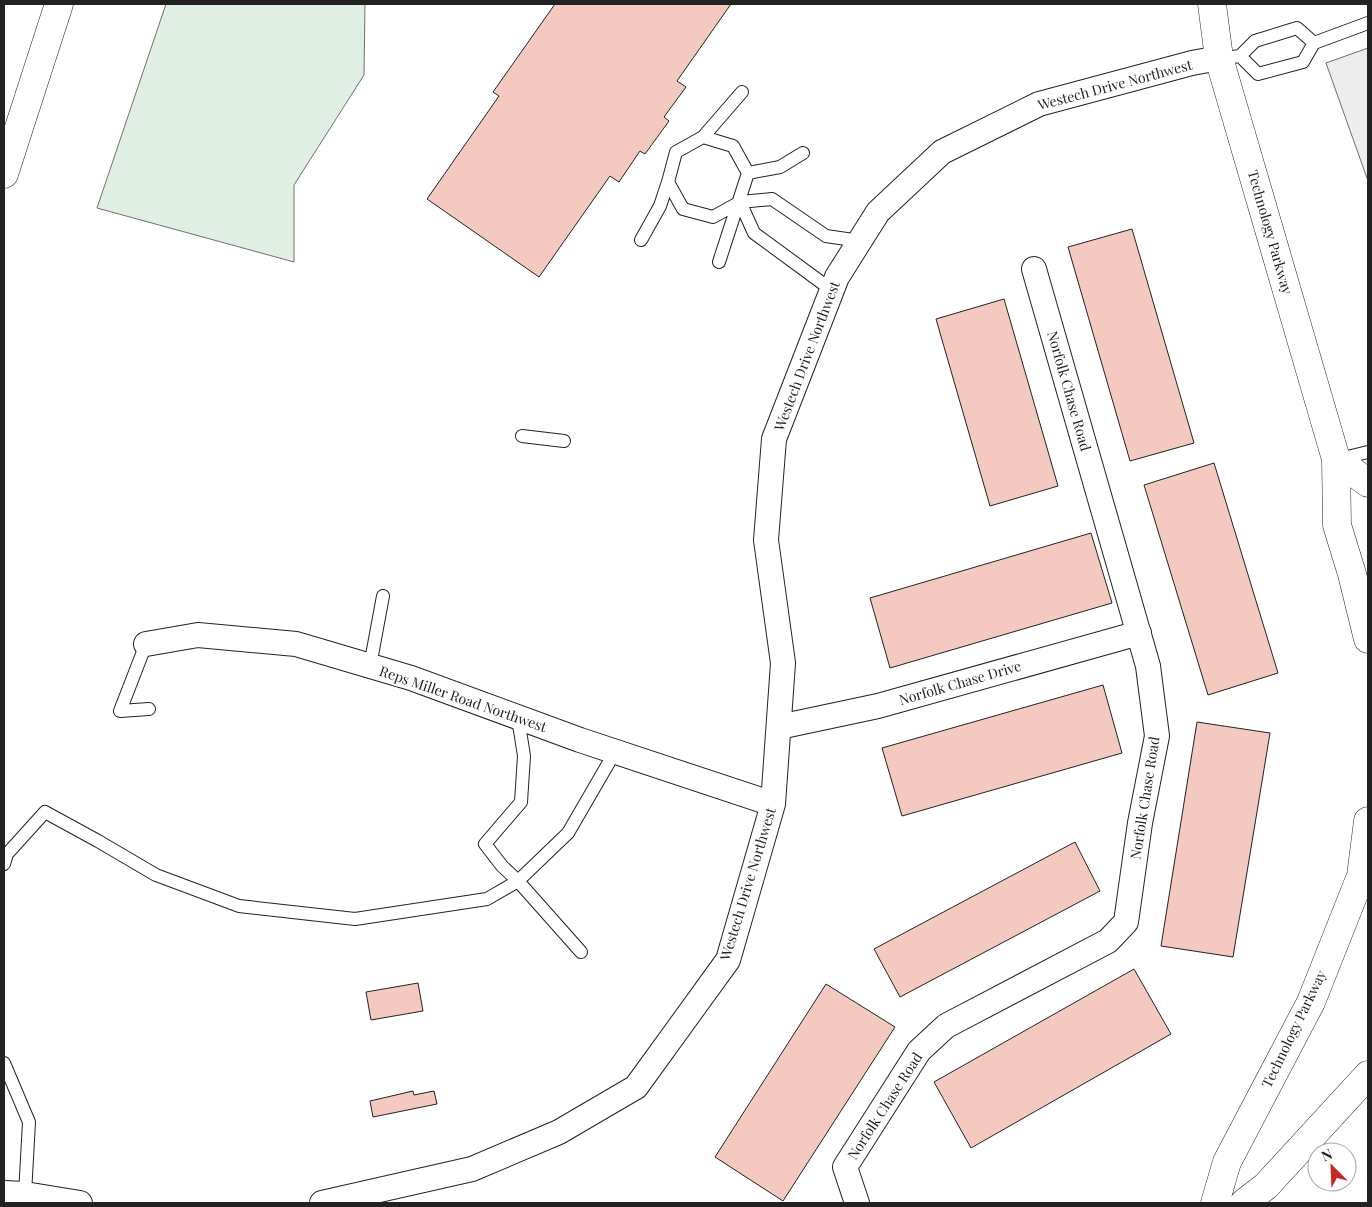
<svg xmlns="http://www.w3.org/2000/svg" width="1372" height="1207" viewBox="0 0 1372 1207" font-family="'Playfair Display',serif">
<rect width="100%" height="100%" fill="#fff"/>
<path fill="#e0efe3" stroke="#6f6f6f" d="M 166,4 L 365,4 L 364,75 L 294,185 L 294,262 L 97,208 Z"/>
<path fill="#ededed" stroke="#6f6f6f" d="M 1368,48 L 1368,181 L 1326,63 Z"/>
<path fill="#f3c9c0" stroke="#222" d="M 555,4 L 731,4 L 677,81 L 686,87 L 664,117 L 669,121 L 645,154 L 640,151 L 619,182 L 610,176 L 539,277 L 427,199 L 499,96 L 493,92 Z
M 1132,229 L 1194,443 L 1130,461 L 1068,247 Z
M 1004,299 L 1058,486 L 990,506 L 936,319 Z
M 1214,463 L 1278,673 L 1208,695 L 1144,485 Z
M 1091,533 L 1112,603 L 890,668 L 870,598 Z
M 1103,685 L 1122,753 L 902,816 L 882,748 Z
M 1197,722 L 1270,733 L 1233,957 L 1161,946 Z
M 1075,842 L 1100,891 L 900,997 L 874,949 Z
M 1134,969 L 1171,1034 L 971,1148 L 934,1082 Z
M 418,983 L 423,1011 L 371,1020 L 366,992 Z
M 826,984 L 895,1027 L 783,1201 L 715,1157 Z
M 413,1091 L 414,1095 L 434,1091 L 437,1104 L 373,1117 L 370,1101 Z"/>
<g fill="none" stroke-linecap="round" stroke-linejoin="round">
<defs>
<path id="lane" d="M 1240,56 L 1258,74 L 1303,62 L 1314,43 L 1368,23
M 1232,57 L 1240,56 L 1255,41 L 1297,28 L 1314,43
M 703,137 L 742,92
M 748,173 L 780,167 L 803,153
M 740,202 L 754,233 L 833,291
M 641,240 L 660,206 L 668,182
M 719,262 L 748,173 L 733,146 L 703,137 L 676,152 L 668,182 L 683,209 L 713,217 L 740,202 L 772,199 L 826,236 L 860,241
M 522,436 L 564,441
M 1339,459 L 1368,452
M 146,644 L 120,711 L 149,709
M 370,666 L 383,596
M 518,718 L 524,756 L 521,802 L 485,844 L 502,866 L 518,881 L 581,952
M 4,864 L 7,854 L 45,812 L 98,841 L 156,875 L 239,906 L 355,919 L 487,899 L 518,881 L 568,833 L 615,752
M 4,1063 L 29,1122 L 25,1194"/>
<path id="street" d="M 146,644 L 198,635 L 296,644 L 411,678 L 580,740 L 773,804
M 779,727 L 878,706 L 1139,633
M 4,1193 L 25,1194 L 80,1203
M 322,1203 L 472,1169 L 559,1132 L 636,1087 L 728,960 L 773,804 L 783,663 L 766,540 L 774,439 L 837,277 L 878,212 L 942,152 L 1039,104 L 1192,63 L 1219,58
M 857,1203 L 845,1167 L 919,1051 L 946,1026 L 1108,941 L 1126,922 L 1140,823 L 1157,736 L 1148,666 L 1034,269"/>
<path id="secondary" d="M 1212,4 L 1219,58 L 1336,459 L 1337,525 L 1352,574 L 1368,639
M 1336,459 L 1368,483
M 1215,1203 L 1227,1162 L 1311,1002 L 1361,876 L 1368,821
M 1244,1203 L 1266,1186 L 1368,1075"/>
<path id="highway" d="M 4,174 L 59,4"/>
</defs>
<use href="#lane" stroke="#222" stroke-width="14"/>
<use href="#street" stroke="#222" stroke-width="26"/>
<use href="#secondary" stroke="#222" stroke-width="29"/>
<use href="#highway" stroke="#222" stroke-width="29"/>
<use href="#lane" stroke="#fff" stroke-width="12"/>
<use href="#street" stroke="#fff" stroke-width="24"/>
<use href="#secondary" stroke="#fff" stroke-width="28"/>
<use href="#highway" stroke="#fff" stroke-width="28"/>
</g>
<g text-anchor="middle" stroke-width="4" stroke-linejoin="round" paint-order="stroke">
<g font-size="14" fill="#222" stroke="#fff">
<text transform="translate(1115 85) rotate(-15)" y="5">Westech Drive Northwest</text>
<text transform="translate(1270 232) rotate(74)" y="5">Technology Parkway</text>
<text transform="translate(807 356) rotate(-69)" y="5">Westech Drive Northwest</text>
<text transform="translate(1069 391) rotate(74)" y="5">Norfolk Chase Road</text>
<text transform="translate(960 683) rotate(-16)" y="5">Norfolk Chase Drive</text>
<text transform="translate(463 699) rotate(19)" y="5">Reps Miller Road Northwest</text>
<text transform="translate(1145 798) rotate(-81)" y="5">Norfolk Chase Road</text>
<text transform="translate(748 884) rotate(-73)" y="5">Westech Drive Northwest</text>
<text transform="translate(1294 1029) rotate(-64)" y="5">Technology Parkway</text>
<text transform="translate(885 1106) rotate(-57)" y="5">Norfolk Chase Road</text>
</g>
</g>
<rect width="1372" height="1207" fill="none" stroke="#222222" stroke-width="10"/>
<g transform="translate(1332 1167) rotate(336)"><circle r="24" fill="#ffffff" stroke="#a7a7a7"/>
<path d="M0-4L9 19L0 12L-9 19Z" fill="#c62828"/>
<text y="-8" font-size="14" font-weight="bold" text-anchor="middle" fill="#222222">N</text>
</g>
</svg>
